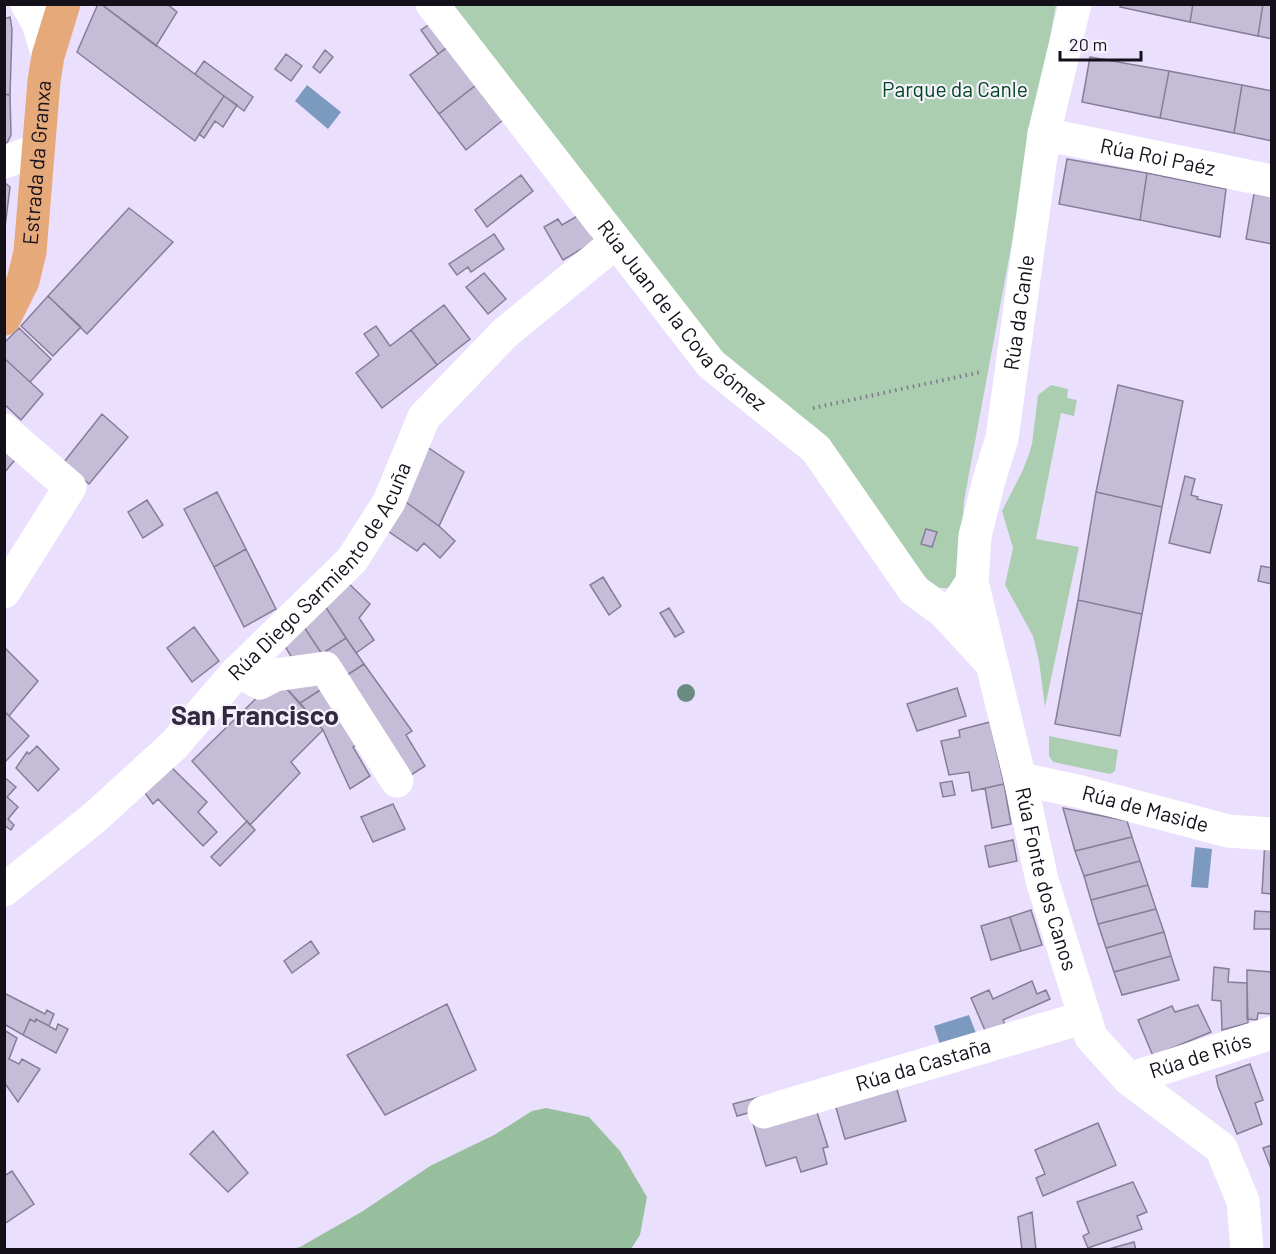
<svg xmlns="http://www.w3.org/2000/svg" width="1276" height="1254" viewBox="0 0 1276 1254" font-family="Barlow,sans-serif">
<rect width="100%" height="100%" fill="#eae0fe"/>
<path fill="#abceb1" d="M 447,5 L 1056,5 L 964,501 L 961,545 L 956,584 L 948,588 L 932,588 L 818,429 L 783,405 L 723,354 Z
M 1051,385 L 1068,389 L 1067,398 L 1077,400 L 1074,416 L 1061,413 L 1036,539 L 1079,547 L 1045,707 L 1039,661 L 1033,636 L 1005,585 L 1013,548 L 1002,511 L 1022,472 L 1028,457 L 1032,444 L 1038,395 Z
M 1049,736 L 1118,750 L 1115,771 L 1110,774 L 1053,762 L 1049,756 Z"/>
<path fill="#97bf9d" d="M 546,1108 L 589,1117 L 620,1151 L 647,1197 L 640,1235 L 631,1249 L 292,1249 L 300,1247 L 363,1211 L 430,1166 L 494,1135 L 532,1111 Z"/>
<path fill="#7c99bf" d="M 307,85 L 341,112 L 328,129 L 295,101 Z
M 1195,847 L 1212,849 L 1208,888 L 1191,887 Z
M 969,1015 L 976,1033 L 940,1045 L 934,1026 Z"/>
<path fill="#c5bcd8" stroke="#867d97" stroke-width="1.5" d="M 98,4 L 101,4 L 224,96 L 195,141 L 77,52 Z
M 101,4 L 167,4 L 177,12 L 156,46 Z
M 1121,4 L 1193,4 L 1190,22 L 1120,7 Z
M 1193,4 L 1263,4 L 1258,36 L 1190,22 Z
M 1263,4 L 1272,4 L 1272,39 L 1258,36 Z
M 10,17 L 12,29 L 10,95 L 4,94 L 4,19 Z
M 437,19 L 454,42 L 438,54 L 421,30 Z
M 448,47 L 476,85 L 439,114 L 410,75 Z
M 325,50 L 333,57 L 320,73 L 313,67 Z
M 286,54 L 302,66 L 291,81 L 275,69 Z
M 1090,57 L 1169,71 L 1160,118 L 1082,102 Z
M 204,61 L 253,97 L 244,111 L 195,74 Z
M 1169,71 L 1242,85 L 1234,133 L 1160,118 Z
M 476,85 L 503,120 L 466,150 L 439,114 Z
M 1242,85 L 1272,91 L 1272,141 L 1234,133 Z
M 4,94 L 10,95 L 11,135 L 7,143 L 4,144 Z
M 224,96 L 237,105 L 223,127 L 215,121 L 204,138 L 199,134 Z
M 1067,159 L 1147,173 L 1140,220 L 1059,204 Z
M 1147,173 L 1226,189 L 1220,237 L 1140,220 Z
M 521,175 L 533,191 L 487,227 L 475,210 Z
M 4,182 L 10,187 L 4,235 Z
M 1254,194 L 1272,197 L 1272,244 L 1246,239 Z
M 129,208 L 173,242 L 87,334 L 48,296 Z
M 579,215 L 595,241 L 563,260 L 544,227 L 558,219 L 562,225 Z
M 494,234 L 504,249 L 471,272 L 468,267 L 457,275 L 449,264 Z
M 484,273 L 506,299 L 488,314 L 466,287 Z
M 48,296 L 81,327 L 53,356 L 21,326 Z
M 444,305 L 470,339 L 437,365 L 411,330 Z
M 376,326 L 390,346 L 411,330 L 437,365 L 382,408 L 356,373 L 379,355 L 364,334 Z
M 19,328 L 51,359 L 30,382 L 4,358 L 4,343 Z
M 4,358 L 43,394 L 21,420 L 4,404 Z
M 1118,385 L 1183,401 L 1162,507 L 1096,492 Z
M 102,414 L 128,437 L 89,484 L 64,462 Z
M 4,443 L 19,455 L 4,473 Z
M 423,444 L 464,472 L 439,526 L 399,497 Z
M 1185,476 L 1195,479 L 1191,495 L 1198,497 L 1197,499 L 1222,505 L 1210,553 L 1169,543 Z
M 217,492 L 246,549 L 214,567 L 184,509 Z
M 1096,492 L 1162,507 L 1142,614 L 1078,600 Z
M 399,497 L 439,526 L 455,541 L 440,558 L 424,543 L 417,551 L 382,527 Z
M 147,500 L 163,525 L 143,538 L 128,512 Z
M 926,529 L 937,532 L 932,547 L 921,544 Z
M 246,549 L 276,609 L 244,627 L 214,567 Z
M 1261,566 L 1272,568 L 1272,584 L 1258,581 Z
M 342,577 L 370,604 L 359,618 L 374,640 L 356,653 L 323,603 Z
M 603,577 L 621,606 L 609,615 L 590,585 Z
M 1078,600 L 1142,614 L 1120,736 L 1055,724 Z
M 323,603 L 346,638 L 322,654 L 300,621 Z
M 669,608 L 684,632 L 675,637 L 660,613 Z
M 300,621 L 322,654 L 298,668 L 280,638 Z
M 194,627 L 219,661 L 192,682 L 167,648 Z
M 346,638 L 364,664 L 338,681 L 332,660 L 326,651 Z
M 5,648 L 38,681 L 9,716 L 4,711 Z
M 364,664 L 412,731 L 406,735 L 425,766 L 402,781 L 338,681 Z
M 277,678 L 325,687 L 300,703 Z
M 277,678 L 323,730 L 291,762 L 300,773 L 250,825 L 192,761 Z
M 325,687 L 367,739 L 353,747 L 370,776 L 350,789 L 323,730 L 300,703 Z
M 957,688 L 966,716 L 917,731 L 907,704 Z
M 4,711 L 29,736 L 6,761 L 4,759 Z
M 990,722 L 1004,784 L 972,791 L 969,772 L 949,775 L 941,741 L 960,737 L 959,730 Z
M 37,746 L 59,769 L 38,791 L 16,768 L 27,752 L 29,754 Z
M 169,765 L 207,802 L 198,812 L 217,832 L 203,846 L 158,799 L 153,804 L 143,790 Z
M 4,777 L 16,787 L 7,797 L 18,807 L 8,819 L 14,825 L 11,830 L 4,825 Z
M 952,781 L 955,795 L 943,797 L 940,783 Z
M 1004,784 L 1011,824 L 992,828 L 985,788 Z
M 393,804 L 405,829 L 373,842 L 361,817 Z
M 1063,808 L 1127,821 L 1132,837 L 1075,851 Z
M 247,821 L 255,830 L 220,866 L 211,857 Z
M 1132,837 L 1140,861 L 1084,876 L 1075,851 Z
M 1013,840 L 1017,861 L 989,867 L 985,846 Z
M 1265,840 L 1272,841 L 1272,894 L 1262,893 Z
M 1140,861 L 1148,885 L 1091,900 L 1084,876 Z
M 1148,885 L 1156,909 L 1098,924 L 1091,900 Z
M 1156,909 L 1164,932 L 1106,948 L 1098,924 Z
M 1031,910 L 1042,945 L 1021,951 L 1010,917 Z
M 1255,911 L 1272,912 L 1272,929 L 1254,929 Z
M 1010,917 L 1021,951 L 991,960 L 981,926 Z
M 1164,932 L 1171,956 L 1114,972 L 1106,948 Z
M 311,941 L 319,953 L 292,973 L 284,961 Z
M 1171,956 L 1179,980 L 1122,995 L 1114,972 Z
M 1214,967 L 1229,969 L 1228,982 L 1247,983 L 1248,1023 L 1222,1030 L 1221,1001 L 1212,1000 Z
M 1247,970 L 1272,972 L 1272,1014 L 1258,1013 L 1257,1020 L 1247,1019 Z
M 1032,981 L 1037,994 L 1046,990 L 1050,999 L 1003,1020 L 1006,1027 L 987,1035 L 971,998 L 989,990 L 993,999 Z
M 4,993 L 45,1014 L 47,1010 L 54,1014 L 49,1026 L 36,1019 L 35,1022 L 30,1019 L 23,1035 L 4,1024 Z
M 447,1004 L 476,1070 L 385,1115 L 347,1055 Z
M 1198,1005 L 1211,1032 L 1153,1056 L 1138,1020 L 1172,1006 L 1175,1012 Z
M 30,1019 L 35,1022 L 36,1019 L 56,1030 L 58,1024 L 68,1029 L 56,1053 L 23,1035 Z
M 4,1030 L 17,1038 L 9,1059 L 19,1064 L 22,1059 L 40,1069 L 18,1102 L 4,1082 Z
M 1250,1064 L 1263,1100 L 1255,1103 L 1262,1124 L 1237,1134 L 1218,1086 L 1216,1076 Z
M 894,1079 L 906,1121 L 845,1139 L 833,1097 Z
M 782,1091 L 785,1103 L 737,1116 L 733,1104 Z
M 814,1103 L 828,1147 L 823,1148 L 827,1164 L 801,1172 L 796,1157 L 766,1166 L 752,1120 Z
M 1098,1123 L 1116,1165 L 1043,1196 L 1036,1178 L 1045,1174 L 1035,1150 Z
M 213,1131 L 248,1173 L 228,1192 L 190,1154 Z
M 1272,1145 L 1272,1171 L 1263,1148 Z
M 12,1171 L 34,1204 L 4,1224 L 4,1176 Z
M 1133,1182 L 1147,1212 L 1137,1216 L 1142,1229 L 1088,1248 L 1083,1236 L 1089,1233 L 1077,1202 Z
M 1032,1212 L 1036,1250 L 1022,1250 L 1018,1217 Z
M 1134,1242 L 1136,1250 L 1105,1250 Z"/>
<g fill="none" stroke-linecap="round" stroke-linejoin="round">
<path stroke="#7f788c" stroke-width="4" stroke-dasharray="1.5 4.5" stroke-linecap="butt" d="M 813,408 L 981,372"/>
<g stroke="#fff" stroke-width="33">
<path d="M 27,4 L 38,23 L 48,56"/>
<path id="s1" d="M 432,4 L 711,364 L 816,449 L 914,590 L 944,612 L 992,664"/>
<path id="s2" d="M 1044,134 L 1272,181"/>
<path d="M 4,162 L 38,150"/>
<path d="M 4,430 L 70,487 L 4,592"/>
<path id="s3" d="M 972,582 L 1020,779 L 1042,880 L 1091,1037 L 1129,1079 L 1221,1148 L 1243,1201 L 1247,1250"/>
<path id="s4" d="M 960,600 L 972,582 L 975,536 L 989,480 L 1002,438 L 1044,134 L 1075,4"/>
<path d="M 238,671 L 260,683 L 275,675 L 325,668 L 397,781"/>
<path id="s5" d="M 1020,779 L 1077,791 L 1228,831 L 1272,834"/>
<path id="s6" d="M 4,890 L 94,818 L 174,745 L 235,674 L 352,560 L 389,502 L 424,417 L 505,333 L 616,242"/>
<path id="s7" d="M 1129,1079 L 1272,1033"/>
<path id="s8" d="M 764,1112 L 1085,1017"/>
</g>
<path stroke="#e6a97a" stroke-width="33" id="s9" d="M 4,319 L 23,281 L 30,252 L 44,81 L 48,56 L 64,4"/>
</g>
<circle fill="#6a8b82" cx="686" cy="693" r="9"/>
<g text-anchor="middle" stroke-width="4.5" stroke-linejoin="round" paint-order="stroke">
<g font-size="21" fill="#01461c" stroke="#f5f1fd">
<text x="955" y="97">Parque da Canle</text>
</g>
<g font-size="21" fill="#14101a" stroke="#f5f1fd">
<text dy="7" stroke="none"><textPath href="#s2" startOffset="116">Rúa Roi Paéz</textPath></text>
<text dy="7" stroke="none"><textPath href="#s9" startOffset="162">Estrada da Granxa</textPath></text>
<text dy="7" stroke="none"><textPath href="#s1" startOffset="400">Rúa Juan de la Cova Gómez</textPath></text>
<text dy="7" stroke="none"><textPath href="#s4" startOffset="296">Rúa da Canle</textPath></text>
<text dy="7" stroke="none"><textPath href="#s6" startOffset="452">Rúa Diego Sarmiento de Acuña</textPath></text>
<text dy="7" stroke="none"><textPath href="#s5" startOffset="129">Rúa de Maside</textPath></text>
<text dy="7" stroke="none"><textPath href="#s3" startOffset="306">Rúa Fonte dos Canos</textPath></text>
<text dy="7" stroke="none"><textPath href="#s7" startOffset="75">Rúa de Riós</textPath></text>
<text dy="7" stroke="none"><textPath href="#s8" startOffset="166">Rúa da Castaña</textPath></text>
</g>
<g font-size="27" font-weight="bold" fill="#31293f" stroke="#f5f1fd">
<text x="255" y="725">San Francisco</text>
</g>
</g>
<rect width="1276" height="1254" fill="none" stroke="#14101a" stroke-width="12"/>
<path d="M1060 51v9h81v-9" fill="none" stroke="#14101a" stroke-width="3"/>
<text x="1069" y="51" font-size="18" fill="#14101a" stroke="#f5f1fd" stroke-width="4.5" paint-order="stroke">20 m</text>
</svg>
